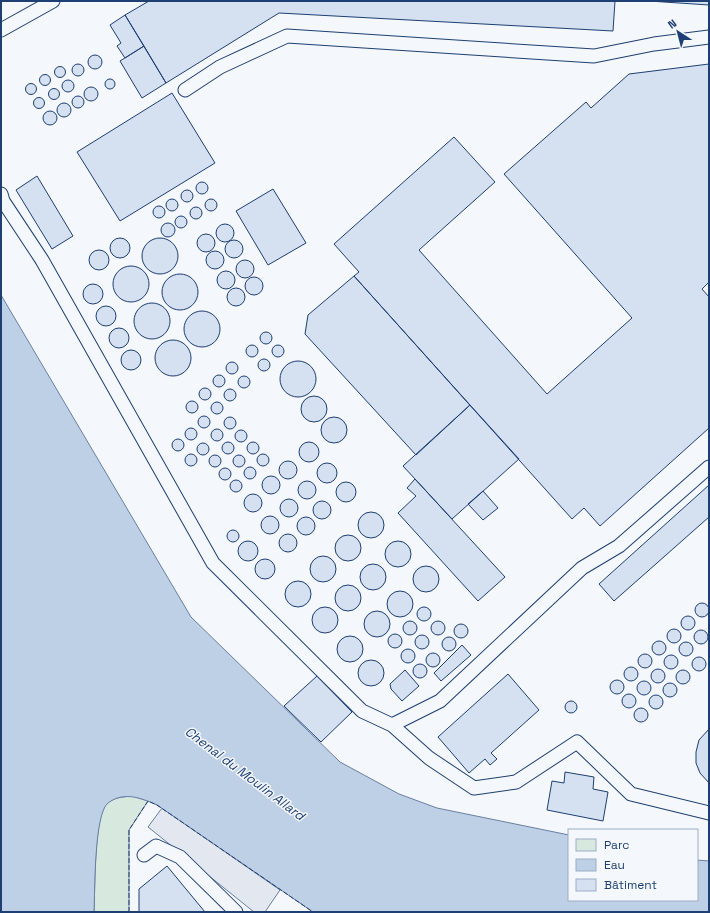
<svg xmlns="http://www.w3.org/2000/svg" width="710" height="913" viewBox="0 0 710 913" font-family="'Space Grotesk',sans-serif">
<rect width="100%" height="100%" fill="#f4f7fb"/>
<path fill="#d7e8df" stroke="#687fa3" d="M 132,796 L 148,801 L 129,830 L 129,912 L 94,912 C 95,891 94,818 106,804 C 113,797 124,797 132,796 Z"/>
<path fill="#e3e8f0" stroke="#687fa3" d="M 162,808 L 280,890 L 265,912 L 254,912 L 148,827 Z"/>
<path fill="#bed0e5" stroke="#687fa3" d="M 1,295 L 191,617 L 340,762 L 399,794 L 437,808 L 569,835 L 569,900 L 697,900 L 697,860 L 709,861 L 709,912 L 313,912 L 157,805 C 141,798 124,791 108,803 C 94,814 95,892 94,912 L 1,912 Z"/>
<path fill="#d5e0f0" stroke="#1d3f73" d="M 149,1 L 615,1 L 613,31 L 279,13 L 166,83 L 125,15 Z
M 649,1 L 709,1 L 709,5 Z
M 125,15 L 144,46 L 125,58 L 117,46 L 121,43 L 110,25 Z
M 144,46 L 166,83 L 142,98 L 120,61 Z
M88 62a7 7 0 1 1 14 0a7 7 0 1 1-14 0Z
M72 70a6 6 0 1 1 12 0a6 6 0 1 1-12 0Z
M 709,64 L 709,282 L 702,289 L 709,297 L 709,428 L 600,526 L 584,508 L 572,519 L 354,276 L 359,272 L 334,244 L 454,137 L 495,182 L 419,250 L 547,394 L 632,318 L 504,174 L 586,102 L 591,108 L 629,74 Z
M54.5 72a5.5 5.5 0 1 1 11 0a5.5 5.5 0 1 1-11 0Z
M39.5 80a5.5 5.5 0 1 1 11 0a5.5 5.5 0 1 1-11 0Z
M105 84a5 5 0 1 1 10 0a5 5 0 1 1-10 0Z
M62 86a6 6 0 1 1 12 0a6 6 0 1 1-12 0Z
M25.5 89a5.5 5.5 0 1 1 11 0a5.5 5.5 0 1 1-11 0Z
M84 94a7 7 0 1 1 14 0a7 7 0 1 1-14 0Z
M48.5 94a5.5 5.5 0 1 1 11 0a5.5 5.5 0 1 1-11 0Z
M 172,93 L 215,163 L 120,221 L 77,152 Z
M72 102a6 6 0 1 1 12 0a6 6 0 1 1-12 0Z
M33.5 103a5.5 5.5 0 1 1 11 0a5.5 5.5 0 1 1-11 0Z
M57 110a7 7 0 1 1 14 0a7 7 0 1 1-14 0Z
M43 118a7 7 0 1 1 14 0a7 7 0 1 1-14 0Z
M 37,176 L 73,236 L 52,249 L 16,190 Z
M196 188a6 6 0 1 1 12 0a6 6 0 1 1-12 0Z
M 273,189 L 306,243 L 268,265 L 236,211 Z
M181 196a6 6 0 1 1 12 0a6 6 0 1 1-12 0Z
M166 205a6 6 0 1 1 12 0a6 6 0 1 1-12 0Z
M205 205a6 6 0 1 1 12 0a6 6 0 1 1-12 0Z
M153 212a6 6 0 1 1 12 0a6 6 0 1 1-12 0Z
M190 213a6 6 0 1 1 12 0a6 6 0 1 1-12 0Z
M175 222a6 6 0 1 1 12 0a6 6 0 1 1-12 0Z
M161 230a7 7 0 1 1 14 0a7 7 0 1 1-14 0Z
M216 233a9 9 0 1 1 18 0a9 9 0 1 1-18 0Z
M197 243a9 9 0 1 1 18 0a9 9 0 1 1-18 0Z
M110 248a10 10 0 1 1 20 0a10 10 0 1 1-20 0Z
M142 256a18 18 0 1 1 36 0a18 18 0 1 1-36 0Z
M225 249a9 9 0 1 1 18 0a9 9 0 1 1-18 0Z
M89 260a10 10 0 1 1 20 0a10 10 0 1 1-20 0Z
M206 260a9 9 0 1 1 18 0a9 9 0 1 1-18 0Z
M236 269a9 9 0 1 1 18 0a9 9 0 1 1-18 0Z
M113 284a18 18 0 1 1 36 0a18 18 0 1 1-36 0Z
M217 280a9 9 0 1 1 18 0a9 9 0 1 1-18 0Z
M162 292a18 18 0 1 1 36 0a18 18 0 1 1-36 0Z
M 354,276 L 470,405 L 416,455 L 305,334 L 308,315 Z
M245 286a9 9 0 1 1 18 0a9 9 0 1 1-18 0Z
M83 294a10 10 0 1 1 20 0a10 10 0 1 1-20 0Z
M227 297a9 9 0 1 1 18 0a9 9 0 1 1-18 0Z
M134 321a18 18 0 1 1 36 0a18 18 0 1 1-36 0Z
M96 316a10 10 0 1 1 20 0a10 10 0 1 1-20 0Z
M184 329a18 18 0 1 1 36 0a18 18 0 1 1-36 0Z
M109 338a10 10 0 1 1 20 0a10 10 0 1 1-20 0Z
M260 338a6 6 0 1 1 12 0a6 6 0 1 1-12 0Z
M155 358a18 18 0 1 1 36 0a18 18 0 1 1-36 0Z
M272 351a6 6 0 1 1 12 0a6 6 0 1 1-12 0Z
M246 351a6 6 0 1 1 12 0a6 6 0 1 1-12 0Z
M121 360a10 10 0 1 1 20 0a10 10 0 1 1-20 0Z
M258 365a6 6 0 1 1 12 0a6 6 0 1 1-12 0Z
M280 379a18 18 0 1 1 36 0a18 18 0 1 1-36 0Z
M226 368a6 6 0 1 1 12 0a6 6 0 1 1-12 0Z
M213 381a6 6 0 1 1 12 0a6 6 0 1 1-12 0Z
M238 382a6 6 0 1 1 12 0a6 6 0 1 1-12 0Z
M199 394a6 6 0 1 1 12 0a6 6 0 1 1-12 0Z
M224 395a6 6 0 1 1 12 0a6 6 0 1 1-12 0Z
M301 409a13 13 0 1 1 26 0a13 13 0 1 1-26 0Z
M186 407a6 6 0 1 1 12 0a6 6 0 1 1-12 0Z
M211 408a6 6 0 1 1 12 0a6 6 0 1 1-12 0Z
M 470,405 L 519,459 L 452,519 L 403,466 Z
M198 422a6 6 0 1 1 12 0a6 6 0 1 1-12 0Z
M224 423a6 6 0 1 1 12 0a6 6 0 1 1-12 0Z
M321 430a13 13 0 1 1 26 0a13 13 0 1 1-26 0Z
M185 434a6 6 0 1 1 12 0a6 6 0 1 1-12 0Z
M211 435a6 6 0 1 1 12 0a6 6 0 1 1-12 0Z
M235 436a6 6 0 1 1 12 0a6 6 0 1 1-12 0Z
M172 445a6 6 0 1 1 12 0a6 6 0 1 1-12 0Z
M247 448a6 6 0 1 1 12 0a6 6 0 1 1-12 0Z
M222 448a6 6 0 1 1 12 0a6 6 0 1 1-12 0Z
M299 452a10 10 0 1 1 20 0a10 10 0 1 1-20 0Z
M197 449a6 6 0 1 1 12 0a6 6 0 1 1-12 0Z
M257 460a6 6 0 1 1 12 0a6 6 0 1 1-12 0Z
M185 460a6 6 0 1 1 12 0a6 6 0 1 1-12 0Z
M233 461a6 6 0 1 1 12 0a6 6 0 1 1-12 0Z
M209 461a6 6 0 1 1 12 0a6 6 0 1 1-12 0Z
M279 470a9 9 0 1 1 18 0a9 9 0 1 1-18 0Z
M317 473a10 10 0 1 1 20 0a10 10 0 1 1-20 0Z
M244 473a6 6 0 1 1 12 0a6 6 0 1 1-12 0Z
M219 474a6 6 0 1 1 12 0a6 6 0 1 1-12 0Z
M262 485a9 9 0 1 1 18 0a9 9 0 1 1-18 0Z
M 415,479 L 505,577 L 478,601 L 398,513 L 416,496 L 407,488 Z
M230 486a6 6 0 1 1 12 0a6 6 0 1 1-12 0Z
M298 490a9 9 0 1 1 18 0a9 9 0 1 1-18 0Z
M336 492a10 10 0 1 1 20 0a10 10 0 1 1-20 0Z
M 709,485 L 709,517 L 614,601 L 599,584 Z
M 483,491 L 498,508 L 483,520 L 468,504 Z
M244 503a9 9 0 1 1 18 0a9 9 0 1 1-18 0Z
M280 508a9 9 0 1 1 18 0a9 9 0 1 1-18 0Z
M313 510a9 9 0 1 1 18 0a9 9 0 1 1-18 0Z
M358 525a13 13 0 1 1 26 0a13 13 0 1 1-26 0Z
M261 525a9 9 0 1 1 18 0a9 9 0 1 1-18 0Z
M297 526a9 9 0 1 1 18 0a9 9 0 1 1-18 0Z
M227 536a6 6 0 1 1 12 0a6 6 0 1 1-12 0Z
M279 543a9 9 0 1 1 18 0a9 9 0 1 1-18 0Z
M335 548a13 13 0 1 1 26 0a13 13 0 1 1-26 0Z
M385 554a13 13 0 1 1 26 0a13 13 0 1 1-26 0Z
M238 551a10 10 0 1 1 20 0a10 10 0 1 1-20 0Z
M310 569a13 13 0 1 1 26 0a13 13 0 1 1-26 0Z
M255 569a10 10 0 1 1 20 0a10 10 0 1 1-20 0Z
M360 577a13 13 0 1 1 26 0a13 13 0 1 1-26 0Z
M413 579a13 13 0 1 1 26 0a13 13 0 1 1-26 0Z
M285 594a13 13 0 1 1 26 0a13 13 0 1 1-26 0Z
M335 598a13 13 0 1 1 26 0a13 13 0 1 1-26 0Z
M387 604a13 13 0 1 1 26 0a13 13 0 1 1-26 0Z
M695 610a7 7 0 1 1 14 0a7 7 0 1 1-14 0Z
M312 620a13 13 0 1 1 26 0a13 13 0 1 1-26 0Z
M417 614a7 7 0 1 1 14 0a7 7 0 1 1-14 0Z
M364 624a13 13 0 1 1 26 0a13 13 0 1 1-26 0Z
M681 623a7 7 0 1 1 14 0a7 7 0 1 1-14 0Z
M403 628a7 7 0 1 1 14 0a7 7 0 1 1-14 0Z
M431 628a7 7 0 1 1 14 0a7 7 0 1 1-14 0Z
M454 631a7 7 0 1 1 14 0a7 7 0 1 1-14 0Z
M667 636a7 7 0 1 1 14 0a7 7 0 1 1-14 0Z
M694 637a7 7 0 1 1 14 0a7 7 0 1 1-14 0Z
M388 641a7 7 0 1 1 14 0a7 7 0 1 1-14 0Z
M415 642a7 7 0 1 1 14 0a7 7 0 1 1-14 0Z
M337 649a13 13 0 1 1 26 0a13 13 0 1 1-26 0Z
M442 644a7 7 0 1 1 14 0a7 7 0 1 1-14 0Z
M652 648a7 7 0 1 1 14 0a7 7 0 1 1-14 0Z
M679 649a7 7 0 1 1 14 0a7 7 0 1 1-14 0Z
M 462,645 L 471,655 L 441,681 L 434,673 Z
M401 656a7 7 0 1 1 14 0a7 7 0 1 1-14 0Z
M426 660a7 7 0 1 1 14 0a7 7 0 1 1-14 0Z
M638 661a7 7 0 1 1 14 0a7 7 0 1 1-14 0Z
M664 662a7 7 0 1 1 14 0a7 7 0 1 1-14 0Z
M692 664a7 7 0 1 1 14 0a7 7 0 1 1-14 0Z
M358 673a13 13 0 1 1 26 0a13 13 0 1 1-26 0Z
M413 671a7 7 0 1 1 14 0a7 7 0 1 1-14 0Z
M624 674a7 7 0 1 1 14 0a7 7 0 1 1-14 0Z
M651 676a7 7 0 1 1 14 0a7 7 0 1 1-14 0Z
M676 677a7 7 0 1 1 14 0a7 7 0 1 1-14 0Z
M 405,670 L 419,686 L 402,701 L 391,689 L 390,684 Z
M 508,674 L 539,710 L 491,753 L 497,759 L 490,765 L 485,759 L 469,773 L 438,737 Z
M 317,676 L 352,712 L 321,742 L 284,706 Z
M610 687a7 7 0 1 1 14 0a7 7 0 1 1-14 0Z
M637 688a7 7 0 1 1 14 0a7 7 0 1 1-14 0Z
M663 690a7 7 0 1 1 14 0a7 7 0 1 1-14 0Z
M622 701a7 7 0 1 1 14 0a7 7 0 1 1-14 0Z
M649 702a7 7 0 1 1 14 0a7 7 0 1 1-14 0Z
M565 707a6 6 0 1 1 12 0a6 6 0 1 1-12 0Z
M634 715a7 7 0 1 1 14 0a7 7 0 1 1-14 0Z
M 709,729 L 709,783 L 700,773 L 696,763 L 696,752 L 699,740 Z
M 565,772 L 594,777 L 593,789 L 608,792 L 603,821 L 547,810 L 552,781 L 564,783 Z
M 167,866 L 205,912 L 139,912 L 139,889 Z"/>
<g fill="none" stroke-linecap="round" stroke-linejoin="round">
<defs>
<path id="service" d="M 1,30 L 53,1
M 185,90 L 220,67 L 287,36 L 594,56 L 654,44 L 709,37
M 1,194 L 3,201 L 42,260 L 213,563 L 362,711 L 392,725 L 440,701 L 582,568 L 619,546 L 709,467
M 392,725 L 429,758 L 474,788 L 516,782 L 577,742 L 631,794 L 709,813
M 144,855 L 156,846 L 180,857 L 236,912"/>
</defs>
<use href="#service" stroke="#1d3f73" stroke-width="15"/>
<use href="#service" stroke="#f4f7fb" stroke-width="13"/>
<path stroke="#1d3f73" stroke-width="1" stroke-dasharray="5 2" stroke-linecap="butt" d="M 129,912 L 129,830 L 148,801 L 157,805 L 313,912"/>
</g>
<g text-anchor="middle" stroke-width="3" stroke-linejoin="round" paint-order="stroke">
<g font-size="13" font-style="italic" fill="#1d3f73" stroke="#f4f7fb">
<text transform="translate(245 773) rotate(37)" y="5">Chenal du Moulin Allard</text>
</g>
</g>
<rect width="710" height="913" fill="none" stroke="#1d3f73" stroke-width="4"/>
<rect x="568" y="829" width="130" height="72" fill="#f4f7fb" stroke="#9eadc5"/>
<rect x="576" y="839" width="20" height="12" fill="#d7e8df" stroke="#9eadc5"/>
<text x="604" y="849" font-size="12" fill="#1d3f73">Parc</text>
<rect x="576" y="859" width="20" height="12" fill="#bed0e5" stroke="#9eadc5"/>
<text x="604" y="869" font-size="12" fill="#1d3f73">Eau</text>
<rect x="576" y="879" width="20" height="12" fill="#d5e0f0" stroke="#9eadc5"/>
<text x="604" y="889" font-size="12" fill="#1d3f73">Bâtiment</text>
<g transform="translate(678 32) rotate(324)" stroke="#f4f7fb" stroke-width="3" paint-order="stroke">
<path d="M0-3L7 15L0 10L-7 15Z" fill="#1d3f73"/>
<text y="-6" font-size="11" font-weight="bold" text-anchor="middle" fill="#1d3f73">N</text>
</g>
</svg>
